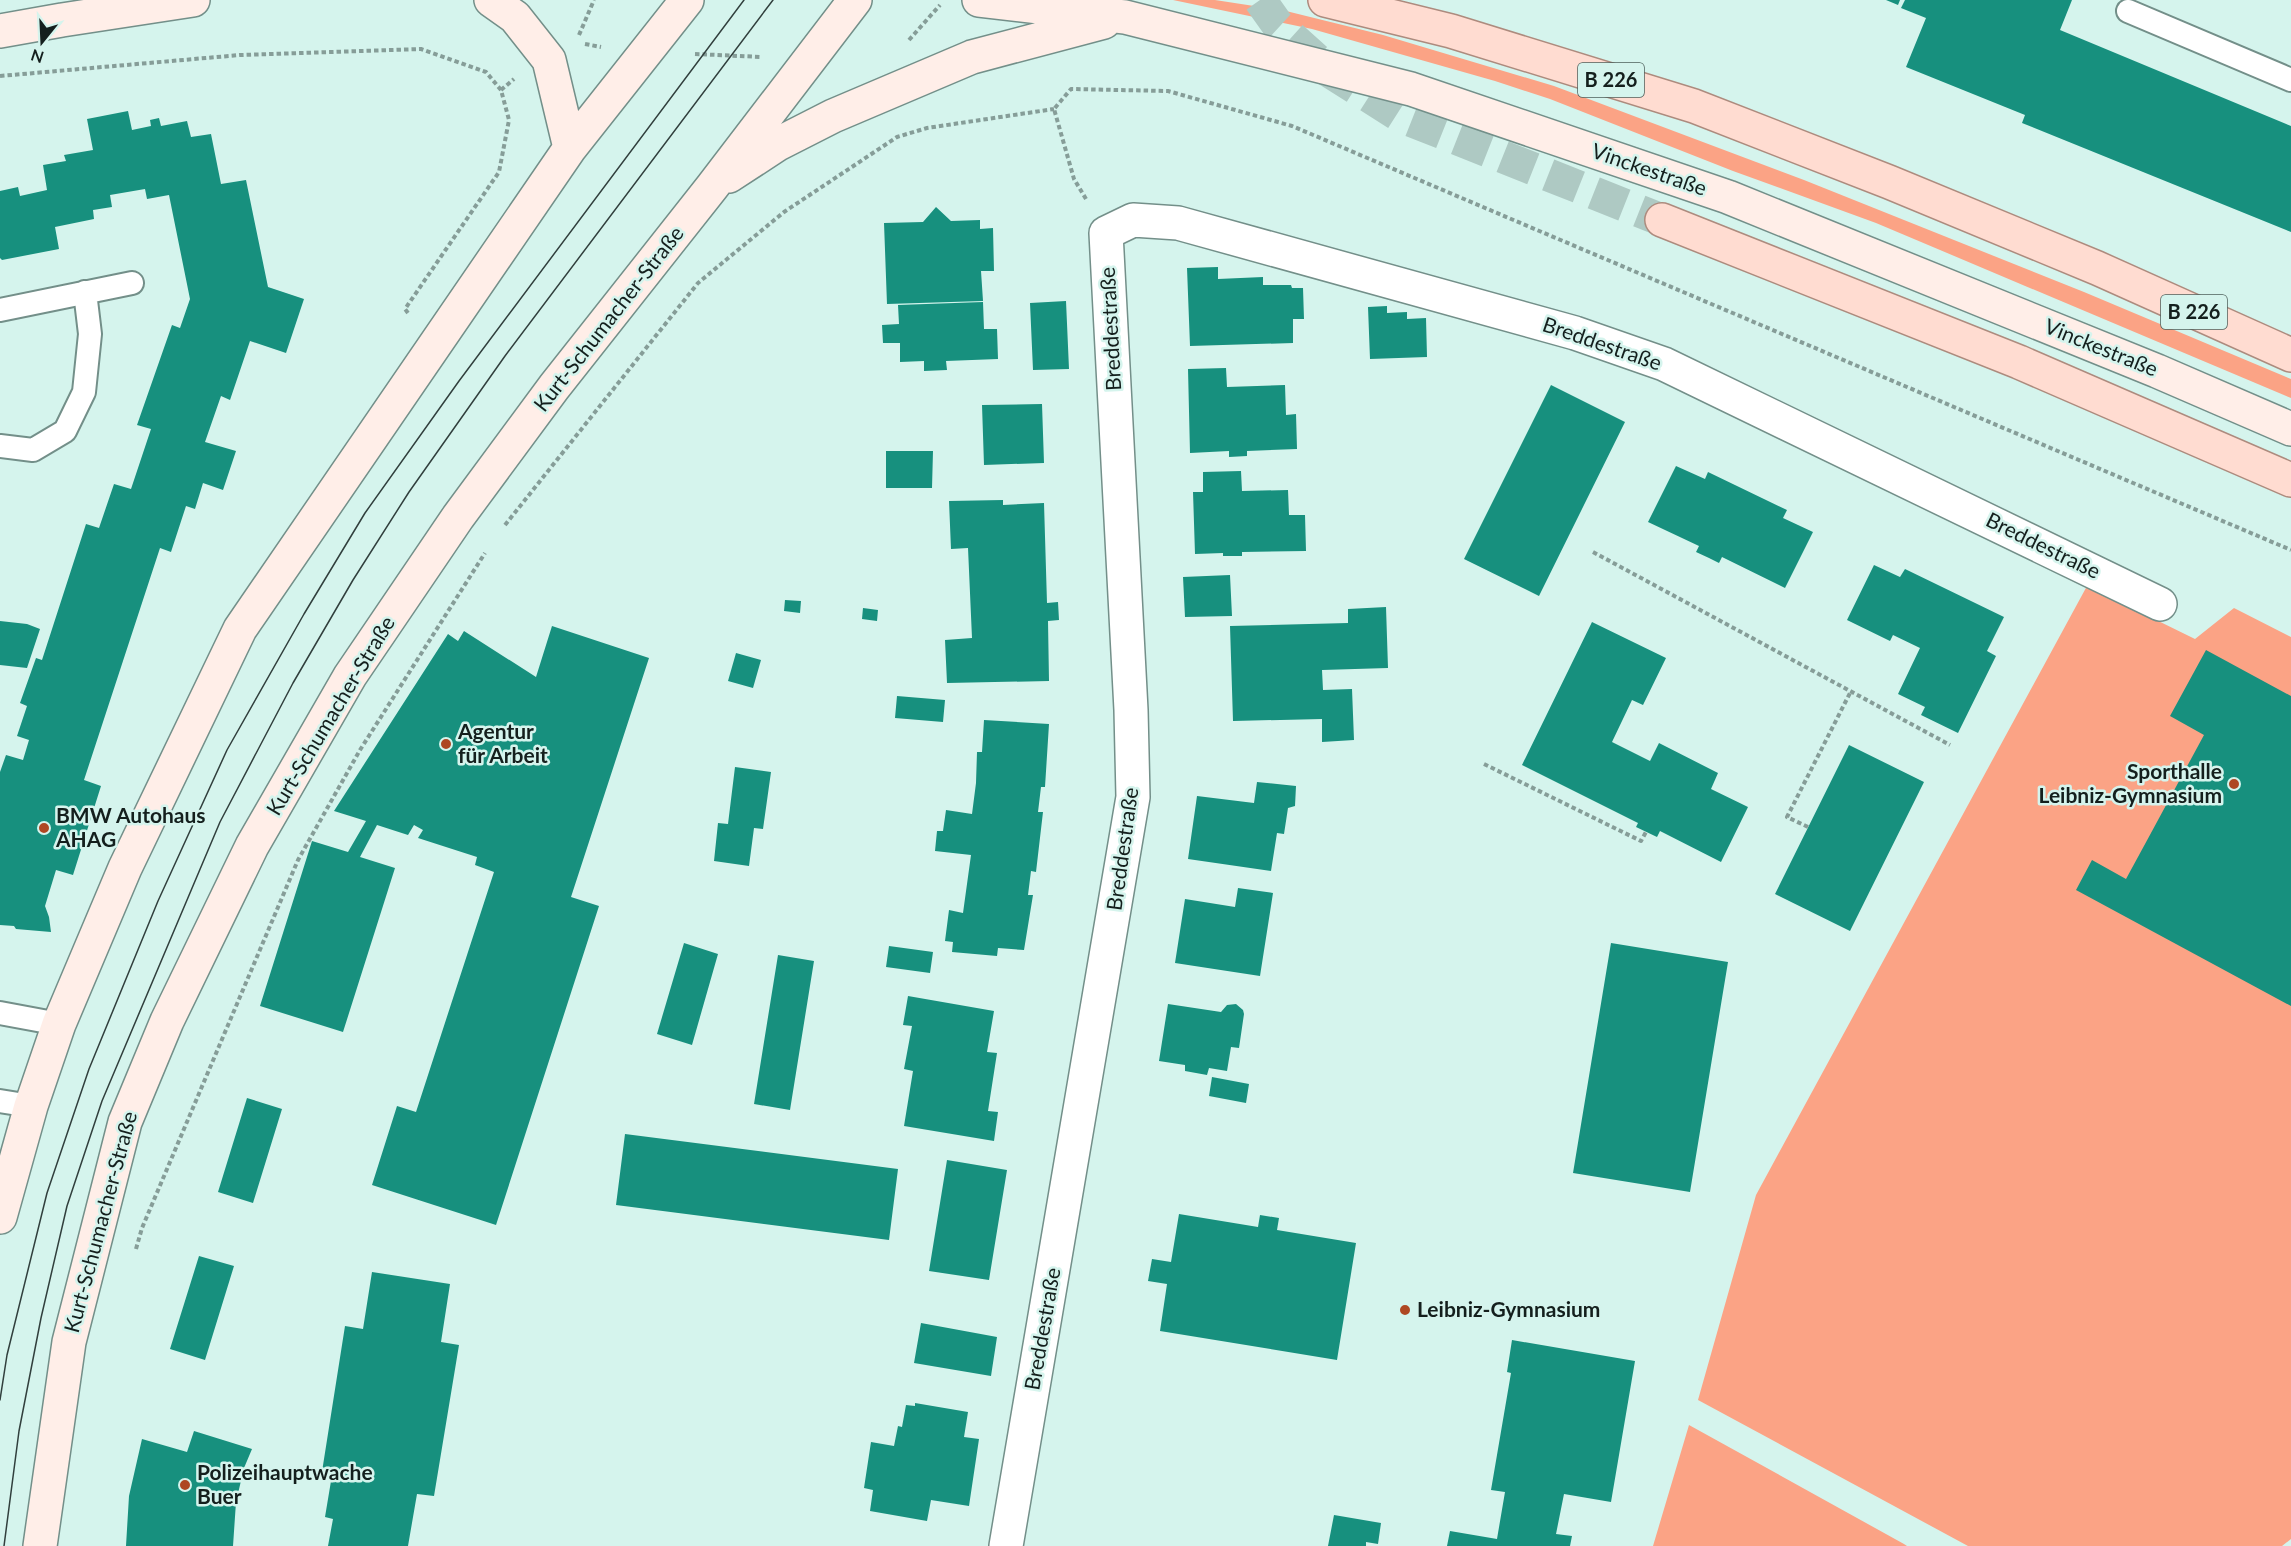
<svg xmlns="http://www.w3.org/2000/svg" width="2291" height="1546" viewBox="0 0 2291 1546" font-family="Lato,sans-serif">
<rect width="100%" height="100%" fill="#d5f4ed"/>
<path fill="#fba385" d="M 1173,0 L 1215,0 L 1286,11 L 1383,35 L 1554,86 L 1804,180 L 2084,292 L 2291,379 L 2291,398 L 1876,223 L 1733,171 L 1550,99 L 1495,81 L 1312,29 Z
M 2087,586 L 2195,639 L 2234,608 L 2291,637 L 2291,1539 L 2282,1546 L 1968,1546 L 1698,1400 L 1756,1195 Z
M 1689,1425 L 1904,1544 L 1907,1546 L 1653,1546 Z"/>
<path fill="#17907e" d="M 1886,0 L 1900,0 L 1898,5 Z
M 1905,0 L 2072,0 L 2060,30 L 2291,126 L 2291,232 L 2022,123 L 2025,115 L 1906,67 L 1926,18 L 1901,8 Z
M 128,111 L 132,130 L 151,126 L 150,120 L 159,118 L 161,126 L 187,121 L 191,137 L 211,134 L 221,184 L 246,180 L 268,287 L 304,299 L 286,353 L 250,341 L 230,400 L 221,396 L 205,442 L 236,451 L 223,490 L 203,483 L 195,509 L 186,506 L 171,552 L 160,548 L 84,780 L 101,786 L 73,875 L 56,870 L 45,906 L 49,917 L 51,932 L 16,929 L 14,926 L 0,925 L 0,772 L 6,755 L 23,760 L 29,740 L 17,736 L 27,706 L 20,703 L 36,658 L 42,660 L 86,524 L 99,528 L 114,484 L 131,489 L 151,429 L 137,425 L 172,325 L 180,328 L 190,299 L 169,195 L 147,199 L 145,189 L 110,195 L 112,207 L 93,210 L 94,219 L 55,227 L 59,249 L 2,260 L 0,258 L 0,191 L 18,187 L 20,196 L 47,190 L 43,165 L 66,161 L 64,155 L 93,150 L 87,119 Z
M 936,207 L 951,221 L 980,220 L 980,229 L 993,228 L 994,271 L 981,271 L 983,301 L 887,304 L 884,223 L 923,222 Z
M 1218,267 L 1218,279 L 1263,277 L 1263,285 L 1291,285 L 1292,288 L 1303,288 L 1304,319 L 1293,319 L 1293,343 L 1190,346 L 1187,268 Z
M 1066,301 L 1069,369 L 1033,370 L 1030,303 Z
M 983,302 L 984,329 L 997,329 L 998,359 L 946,361 L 947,370 L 924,371 L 924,361 L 900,362 L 900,343 L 883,343 L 882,325 L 899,324 L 898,305 Z
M 1387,306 L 1387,313 L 1407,312 L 1407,319 L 1426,318 L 1427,357 L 1370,359 L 1368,307 Z
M 1226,368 L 1227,387 L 1285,385 L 1286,415 L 1296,414 L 1297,449 L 1247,451 L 1247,456 L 1229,457 L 1229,451 L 1190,453 L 1188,369 Z
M 1551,385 L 1625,422 L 1539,596 L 1464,559 Z
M 1042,404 L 1044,463 L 984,465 L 982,405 Z
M 886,451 L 933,451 L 932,488 L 886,488 Z
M 1676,466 L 1705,479 L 1708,472 L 1787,510 L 1783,518 L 1813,532 L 1785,588 L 1722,557 L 1719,563 L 1709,558 L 1696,552 L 1699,546 L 1648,522 Z
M 1241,471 L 1242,491 L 1288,490 L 1289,515 L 1305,515 L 1306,551 L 1242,552 L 1242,556 L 1223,556 L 1223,553 L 1195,554 L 1193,492 L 1203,492 L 1203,472 Z
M 1003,500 L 1003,505 L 1044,503 L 1047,603 L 1058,602 L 1059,620 L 1048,621 L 1049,681 L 947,683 L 945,640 L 972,638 L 968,548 L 951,549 L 949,501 Z
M 1874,565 L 1900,577 L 1905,569 L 2004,617 L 1987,651 L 1996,656 L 1958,733 L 1921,715 L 1925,707 L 1898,694 L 1920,648 L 1893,635 L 1890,641 L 1847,620 Z
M 1230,575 L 1232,616 L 1185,617 L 1183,577 Z
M 785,600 L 801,601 L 800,613 L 784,611 Z
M 1386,607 L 1388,668 L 1322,670 L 1323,690 L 1352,689 L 1354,740 L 1322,742 L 1322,719 L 1233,721 L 1230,626 L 1348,623 L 1348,609 Z
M 863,608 L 878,610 L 877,621 L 862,619 Z
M 0,621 L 27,624 L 40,629 L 27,668 L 0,665 Z
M 1592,622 L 1666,658 L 1643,705 L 1632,700 L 1612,742 L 1650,761 L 1659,743 L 1718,773 L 1711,789 L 1748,807 L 1721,862 L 1660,831 L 1657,837 L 1636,827 L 1638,823 L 1522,765 Z
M 552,626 L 649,658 L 571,897 L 599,906 L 496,1225 L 372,1185 L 397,1106 L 416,1112 L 494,872 L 475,865 L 477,857 L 418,838 L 423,830 L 414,825 L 408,835 L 377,825 L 360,857 L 395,868 L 343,1032 L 260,1006 L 312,841 L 348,852 L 366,821 L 334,811 L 448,634 L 458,641 L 464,631 L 536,677 Z
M 2206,650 L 2291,696 L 2291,1006 L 2076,890 L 2092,860 L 2126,879 L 2151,833 L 2204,735 L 2170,716 Z
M 736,653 L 761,660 L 753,688 L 728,681 Z
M 897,696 L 945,700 L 943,722 L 895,718 Z
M 984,720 L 1049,724 L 1045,787 L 1041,787 L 1038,812 L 1043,812 L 1036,872 L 1031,871 L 1028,895 L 1033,895 L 1024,950 L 998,948 L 997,956 L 952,952 L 953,942 L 945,941 L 949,910 L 963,913 L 971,855 L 935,851 L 937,831 L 943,831 L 946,810 L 972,814 L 976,783 L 977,752 L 982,752 Z
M 1849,745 L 1924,782 L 1850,931 L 1775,894 Z
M 735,767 L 771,772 L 763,829 L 754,828 L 749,866 L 714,861 L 718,823 L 728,824 Z
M 1257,782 L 1296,786 L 1295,806 L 1288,808 L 1284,834 L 1277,833 L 1271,871 L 1188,859 L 1197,796 L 1254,803 Z
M 1238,888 L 1273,893 L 1260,976 L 1175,963 L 1185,899 L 1235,907 Z
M 684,943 L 718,954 L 692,1045 L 657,1034 Z
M 1611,943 L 1728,962 L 1690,1192 L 1573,1173 Z
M 889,946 L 933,952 L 930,973 L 886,967 Z
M 778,955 L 814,961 L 790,1110 L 754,1104 Z
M 908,996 L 994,1011 L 987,1052 L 997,1053 L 988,1111 L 998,1112 L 994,1141 L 904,1126 L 913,1071 L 904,1069 L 912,1026 L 903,1025 Z
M 1168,1004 L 1221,1012 L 1227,1005 L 1236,1004 L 1243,1010 L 1244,1014 L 1239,1048 L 1231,1047 L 1227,1071 L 1209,1068 L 1207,1075 L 1185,1071 L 1185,1065 L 1159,1061 Z
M 1212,1077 L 1249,1084 L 1246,1103 L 1209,1096 Z
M 247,1098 L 282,1109 L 253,1203 L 218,1192 Z
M 625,1134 L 898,1169 L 889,1240 L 616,1205 Z
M 947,1160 L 1007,1170 L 989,1280 L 929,1271 Z
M 1179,1214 L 1258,1227 L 1260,1215 L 1279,1218 L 1277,1230 L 1356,1243 L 1337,1360 L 1160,1331 L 1167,1284 L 1148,1281 L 1152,1259 L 1171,1262 Z
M 199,1256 L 234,1266 L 205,1360 L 170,1349 Z
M 372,1272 L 450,1284 L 441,1342 L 459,1345 L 434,1496 L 417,1494 L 408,1546 L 328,1546 L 333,1519 L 325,1517 L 331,1481 L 339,1481 L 321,1478 L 345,1326 L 363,1329 Z
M 921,1323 L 997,1337 L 991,1376 L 914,1363 Z
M 1512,1340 L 1635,1361 L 1611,1502 L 1564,1494 L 1556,1534 L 1572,1536 L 1570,1546 L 1447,1546 L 1450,1531 L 1497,1539 L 1505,1492 L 1491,1490 L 1511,1373 L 1507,1372 Z
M 915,1403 L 968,1412 L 964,1437 L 979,1439 L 969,1506 L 931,1500 L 927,1521 L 870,1511 L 873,1490 L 864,1488 L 871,1442 L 894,1446 L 898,1426 L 902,1427 L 906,1405 L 915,1406 Z
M 194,1431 L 252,1449 L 244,1468 L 236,1502 L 233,1546 L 126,1546 L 129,1496 L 142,1439 L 187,1452 Z
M 1334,1515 L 1381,1523 L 1378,1544 L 1366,1542 L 1366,1546 L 1328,1546 Z"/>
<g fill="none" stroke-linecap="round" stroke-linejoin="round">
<path stroke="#aec9c3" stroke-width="33" stroke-dasharray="33 16" stroke-linecap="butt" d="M 1260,0 L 1277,24 L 1329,71 L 1400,116 L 1662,220"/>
<defs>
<path id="lane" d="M 2128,11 L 2291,80
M 0,310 L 132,283
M 0,446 L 33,450 L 65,431 L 84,392 L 90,334 L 85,292
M 0,1013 L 59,1024
M 0,1101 L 31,1106"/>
<path id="street" d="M 1006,1546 L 1133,797 L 1131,710 L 1106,233 L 1133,220 L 1178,223 L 1575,333 L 1664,364 L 2160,604"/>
<path id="secondary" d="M 491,0 L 515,17 L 549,60 L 570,148
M 979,0 L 1125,17 L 1411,89 L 1728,197 L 2157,371 L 2291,429
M 0,31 L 62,20 L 193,0
M 729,176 L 778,144 L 833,116 L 972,57 L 1104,22
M 0,1217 L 31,1106 L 59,1024 L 125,868 L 240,629 L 570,148 L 687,0
M 40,1546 L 69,1342 L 125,1122 L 167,1021 L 252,846 L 350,676 L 458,517 L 554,387 L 712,187 L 855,0"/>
<path id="primary" d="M 1325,0 L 1451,31 L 1694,106 L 1889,182 L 2097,268 L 2291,355
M 1662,220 L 2019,362 L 2291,480"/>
</defs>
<use href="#lane" stroke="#738f89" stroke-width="26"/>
<use href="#street" stroke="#738f89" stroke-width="36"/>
<use href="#secondary" stroke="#738f89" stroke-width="36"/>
<use href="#primary" stroke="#ad8b7e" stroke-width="36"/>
<path stroke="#869d98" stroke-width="4" stroke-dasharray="4.5 3" stroke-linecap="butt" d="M 579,35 L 594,0
M 909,40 L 940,5
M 585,44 L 601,47
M 695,54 L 762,57
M 0,76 L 240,55 L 421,49 L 486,72 L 501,90 L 509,120 L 499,172 L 405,309 L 408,313
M 501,90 L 514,79
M 1086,199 L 1074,179 L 1054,109 L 1071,89 L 1168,91 L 1292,126 L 2291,550
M 505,525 L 698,283 L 784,212 L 897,137 L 927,128 L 1054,109
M 1593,552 L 1950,745
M 1484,764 L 1641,841 L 1646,832
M 1808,827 L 1787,817 L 1851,691
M 136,1249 L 142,1228 L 298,860 L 360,750 L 485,553"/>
<use href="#lane" stroke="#fff" stroke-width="22"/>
<use href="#street" stroke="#fff" stroke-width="33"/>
<use href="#secondary" stroke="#ffeee8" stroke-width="33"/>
<use href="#primary" stroke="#ffdcd1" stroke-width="33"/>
<path stroke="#313f3d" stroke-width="1.5" d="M 0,1400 L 7,1355 L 47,1193 L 89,1069 L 158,901 L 227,750 L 304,614 L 365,513 L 459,381 L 744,0
M 4,1546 L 19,1431 L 41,1318 L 67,1206 L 102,1101 L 220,822 L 293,683 L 353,580 L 409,492 L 505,356 L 773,0"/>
</g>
<g fill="#ae4722" stroke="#d5f4ed" stroke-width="2">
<circle cx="446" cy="744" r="6"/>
<circle cx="2234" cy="784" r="6"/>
<circle cx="44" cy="828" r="6"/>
<circle cx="1405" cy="1310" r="6"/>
<circle cx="185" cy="1485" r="6"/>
</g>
<g text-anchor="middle" stroke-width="5" stroke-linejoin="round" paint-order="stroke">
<g fill="#d5f4ed" stroke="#4e5f5b" stroke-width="1.5">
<rect x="1578" y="63" width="66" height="34" rx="4.5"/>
<rect x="2161" y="295" width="66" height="34" rx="4.5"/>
</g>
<g font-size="20" font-weight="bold" fill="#141f1d">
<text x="1611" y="87">B 226</text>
<text x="2194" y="319">B 226</text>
</g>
<g font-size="21" fill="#141f1d" stroke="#d5f4ed">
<text transform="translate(1649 170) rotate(19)" y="7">Vinckestraße</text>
<text transform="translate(609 319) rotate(-52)" y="7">Kurt-Schumacher-Straße</text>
<text transform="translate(1111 329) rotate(-93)" y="7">Breddestraße</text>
<text transform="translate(1602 344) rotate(19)" y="7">Breddestraße</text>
<text transform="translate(2101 348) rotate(22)" y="7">Vinckestraße</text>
<text transform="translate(2043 546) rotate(26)" y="7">Breddestraße</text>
<text transform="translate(331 716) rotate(-59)" y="7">Kurt-Schumacher-Straße</text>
<text transform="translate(1123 849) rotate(-82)" y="7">Breddestraße</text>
<text transform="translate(101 1222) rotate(-75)" y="7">Kurt-Schumacher-Straße</text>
<text transform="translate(1043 1329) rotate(-80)" y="7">Breddestraße</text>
</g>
<g font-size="21" font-weight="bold" fill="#141f1d" stroke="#d5f4ed" text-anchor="start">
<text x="458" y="739">Agentur<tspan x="458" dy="24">für Arbeit</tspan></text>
<text x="2222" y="779" text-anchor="end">Sporthalle<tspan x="2222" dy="24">Leibniz-Gymnasium</tspan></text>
<text x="56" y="823">BMW Autohaus<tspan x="56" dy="24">AHAG</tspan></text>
<text x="1417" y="1317">Leibniz-Gymnasium</text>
<text x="197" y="1480">Polizeihauptwache<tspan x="197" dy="24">Buer</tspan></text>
</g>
</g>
<g transform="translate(42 42) rotate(198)" stroke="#d5f4ed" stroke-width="4.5" paint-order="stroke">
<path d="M0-4.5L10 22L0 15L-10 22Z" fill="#141f1d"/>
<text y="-9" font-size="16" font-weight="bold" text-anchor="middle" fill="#141f1d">N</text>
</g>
</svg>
